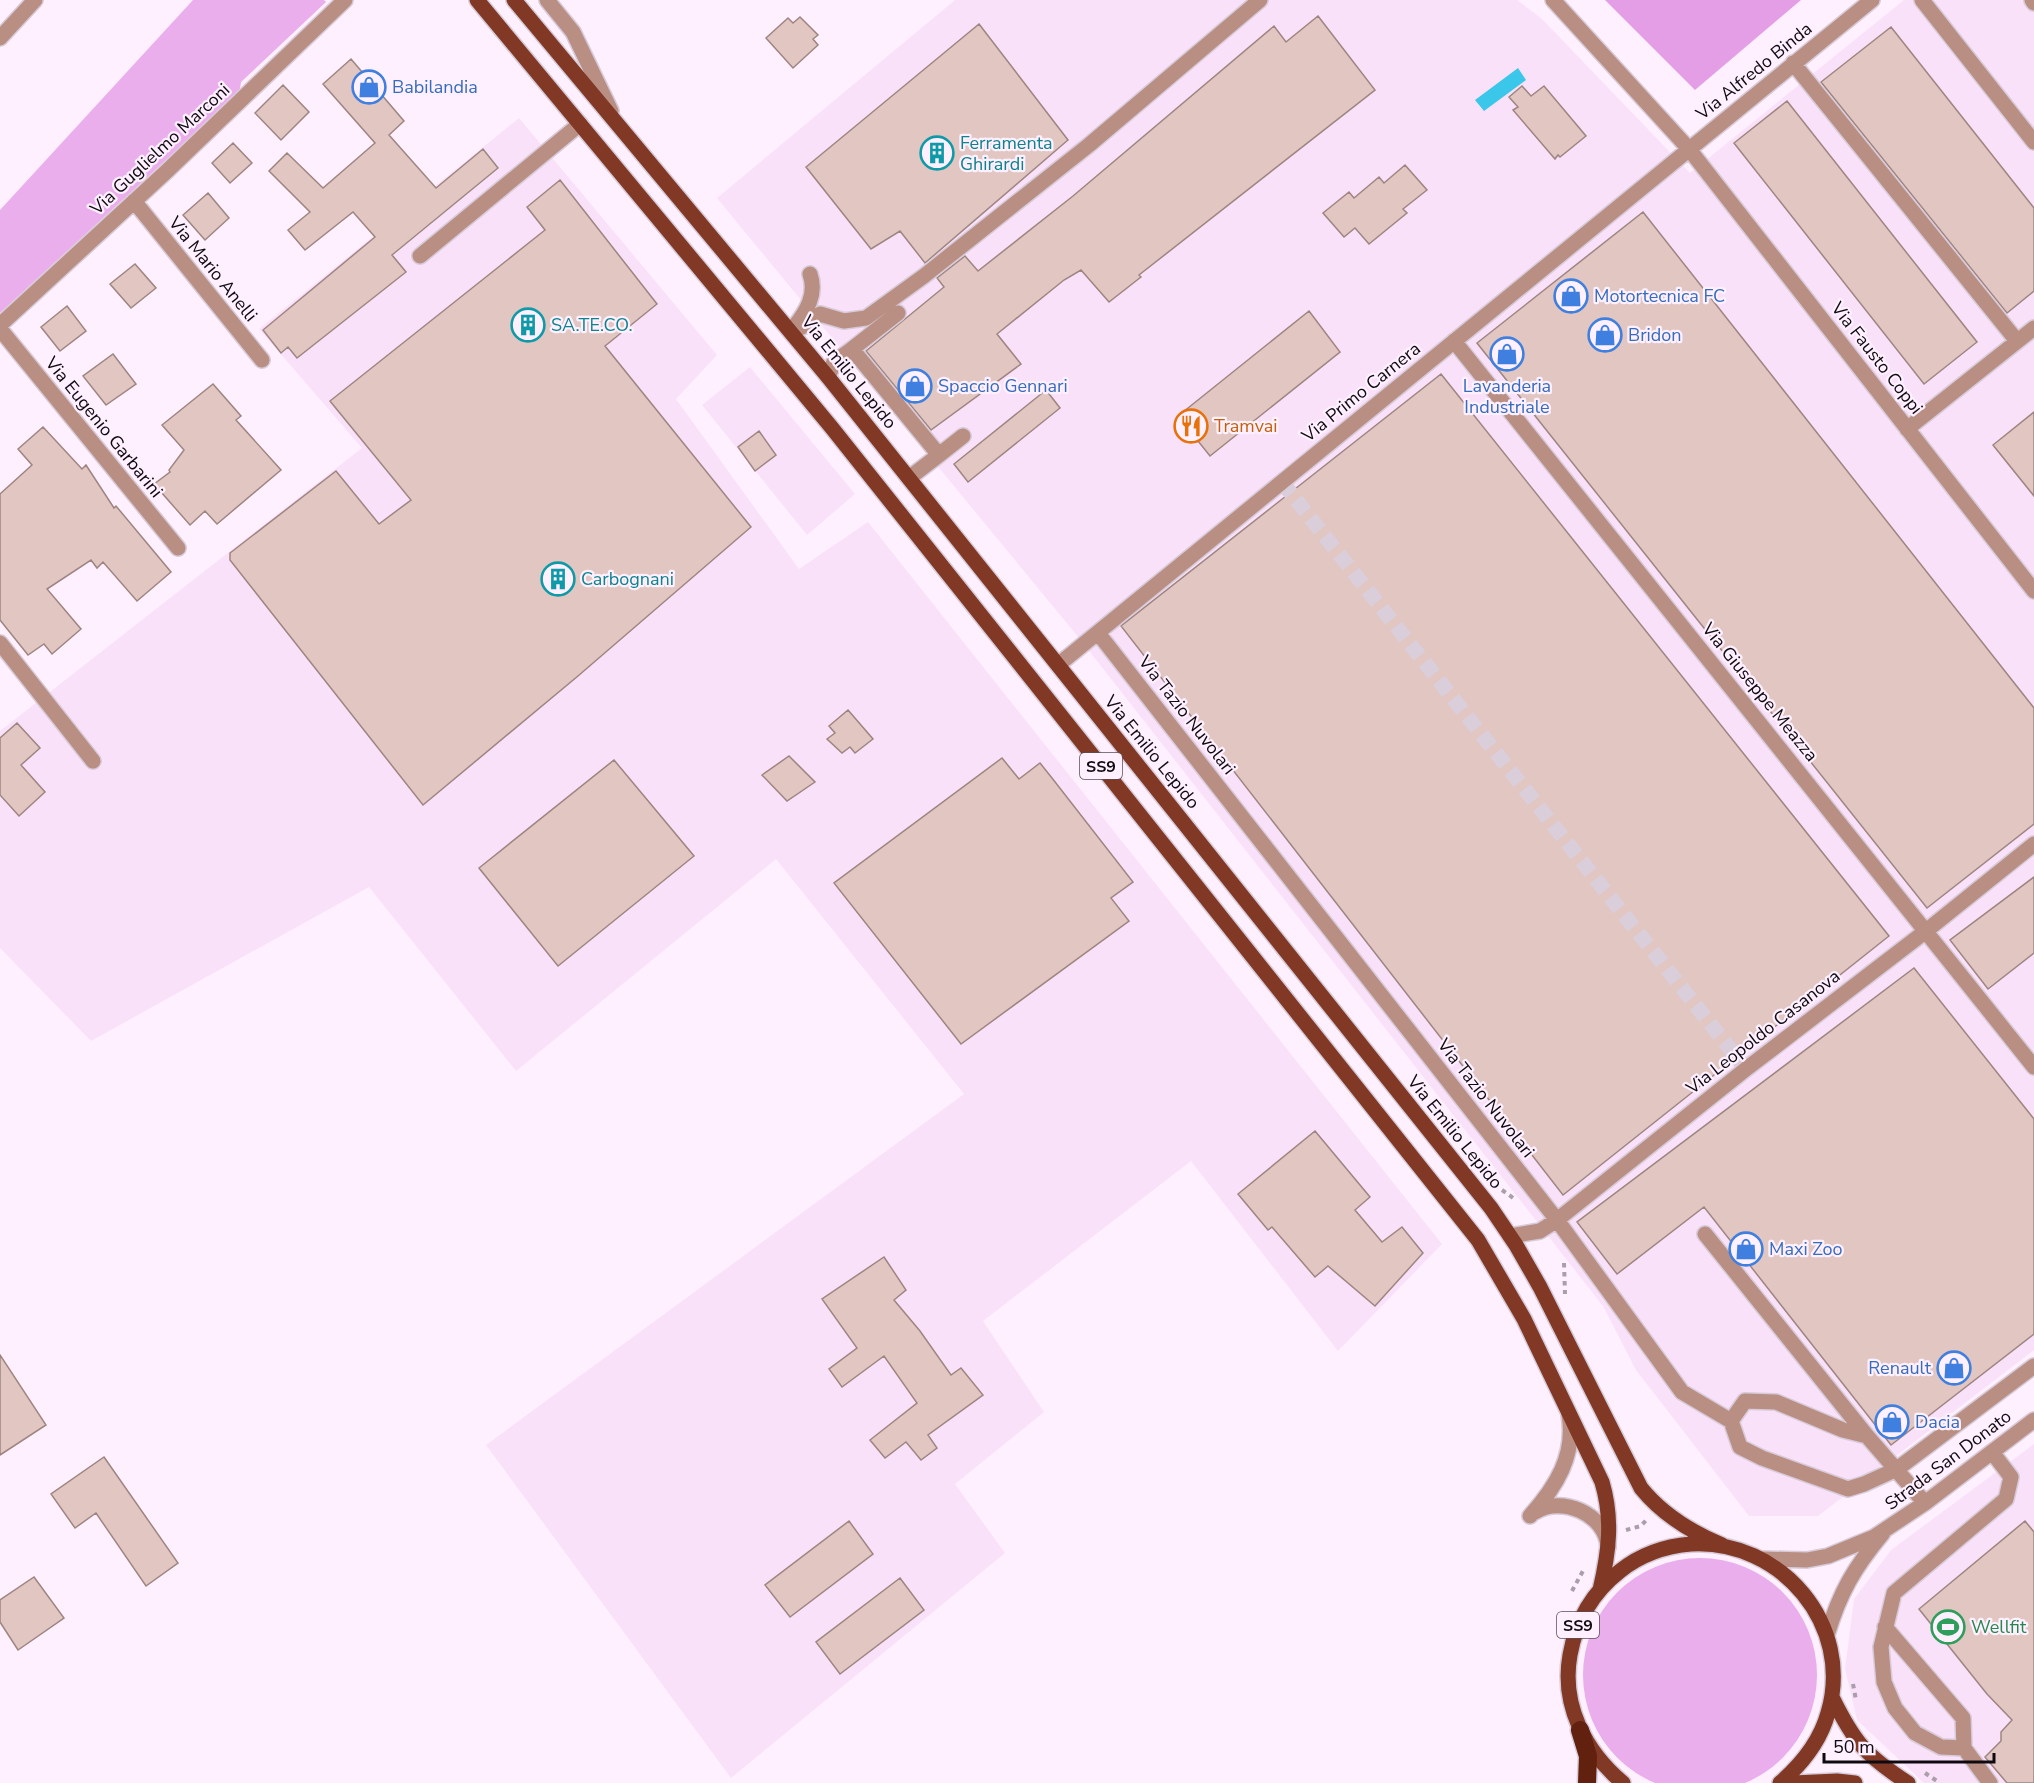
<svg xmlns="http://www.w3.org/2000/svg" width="2034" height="1783" viewBox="0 0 2034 1783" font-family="'Nunito Sans',sans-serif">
<rect width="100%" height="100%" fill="#fef0ff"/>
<path fill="#f9e1fa" d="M 955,0 L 1517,0 L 1542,19 L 1690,173 L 1904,0 L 2034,0 L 2034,1350 L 1818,1516 L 1749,1516 L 1636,1370 L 1603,1306 L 1079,638 L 717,198 Z
M 519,118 L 717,355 L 676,399 L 799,569 L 868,522 L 1442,1244 L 1338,1351 L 1191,1161 L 983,1321 L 1044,1412 L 955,1484 L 1005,1553 L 731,1778 L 486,1445 L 964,1094 L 776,859 L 516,1071 L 369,887 L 91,1041 L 0,948 L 0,731 L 362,448 L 259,329 Z
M 750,367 L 855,494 L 807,535 L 702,405 Z
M 2034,1444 L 2034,1783 L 1924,1783 L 1857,1720 L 1845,1669 L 1854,1599 L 1891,1550 Z"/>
<path fill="#eaaeed" d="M 193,0 L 324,0 L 326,2 L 241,82 L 240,89 L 180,147 L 0,313 L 0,210 Z
M1583 1675a117 117 0 1 1 234 0a117 117 0 1 1-234 0Z"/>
<path fill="#e39ee6" d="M 1605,0 L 1801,0 L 1695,90 Z"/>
<path fill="#3bc7e9" d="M 1518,68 L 1526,80 L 1484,111 L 1475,100 Z"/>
<path fill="#e1c6c1" stroke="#9e8581" stroke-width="1.5" d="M 1318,16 L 1375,90 L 1139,275 L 1141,277 L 1109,302 L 1081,270 L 1064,280 L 997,334 L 1021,364 L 931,430 L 866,351 L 944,287 L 937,278 L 965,256 L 978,271 L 1073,196 L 1274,26 L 1286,42 Z
M 800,17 L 818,35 L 813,39 L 818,45 L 793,68 L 766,38 L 788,18 L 793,23 Z
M 979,24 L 1068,140 L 925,263 L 900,231 L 871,249 L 806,167 Z
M 1891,27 L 2034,208 L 2034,291 L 2007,313 L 1821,82 Z
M 351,59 L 404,121 L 389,135 L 436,188 L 483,149 L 498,168 L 392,255 L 406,272 L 297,358 L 288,347 L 281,353 L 263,330 L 375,237 L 353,212 L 305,250 L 288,230 L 310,212 L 269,171 L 287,153 L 323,188 L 375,143 L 323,84 Z
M 283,85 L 309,112 L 281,140 L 255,113 Z
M 1522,86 L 1531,96 L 1544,86 L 1586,136 L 1560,157 L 1558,155 L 1555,159 L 1513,110 L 1518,107 L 1509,97 Z
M 1787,101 L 1977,342 L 1924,384 L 1734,143 Z
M 233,143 L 252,163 L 230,183 L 212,163 Z
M 1405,165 L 1427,190 L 1403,209 L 1407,213 L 1369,244 L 1355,228 L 1344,237 L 1323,213 L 1349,192 L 1354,198 L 1379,177 L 1384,183 Z
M 560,180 L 657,304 L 605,346 L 751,527 L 578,676 L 423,805 L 230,560 L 230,553 L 336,471 L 379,524 L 411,500 L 330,401 L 545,230 L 527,207 Z
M 208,193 L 229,218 L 205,240 L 183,215 Z
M 1643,212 L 2034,708 L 2034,824 L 1927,908 L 1477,343 Z
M 135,264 L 156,288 L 131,308 L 110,284 Z
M 67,306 L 86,331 L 60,351 L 41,327 Z
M 1309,311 L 1340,352 L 1210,456 L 1178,416 Z
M 113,354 L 136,384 L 106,405 L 83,376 Z
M 1441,374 L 1889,936 L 1563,1195 L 1121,626 Z
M 213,384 L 241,416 L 236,420 L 281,470 L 217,524 L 205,511 L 190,525 L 154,484 L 170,472 L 169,470 L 184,450 L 162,425 Z
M 1046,390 L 1060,408 L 968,482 L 954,464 Z
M 2034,412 L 2034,496 L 1993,445 Z
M 43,427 L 82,469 L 86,465 L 114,508 L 116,506 L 171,572 L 137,601 L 103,562 L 97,568 L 91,560 L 47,589 L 81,629 L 52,654 L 44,644 L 28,655 L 0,620 L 0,494 L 32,465 L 18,449 Z
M 759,431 L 776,455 L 755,471 L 738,447 Z
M 848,710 L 873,739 L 855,753 L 850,747 L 842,753 L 827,739 L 835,733 L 829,726 Z
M 17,723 L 40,748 L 21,765 L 45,792 L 19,816 L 0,795 L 0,738 Z
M 789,756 L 815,782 L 787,801 L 762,775 Z
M 1002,758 L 1019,779 L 1040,763 L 1052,778 L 1133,882 L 1111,898 L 1129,921 L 961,1044 L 834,883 Z
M 614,760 L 694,856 L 558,966 L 479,868 Z
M 2034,877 L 2034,953 L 1988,989 L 1950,940 Z
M 1914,968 L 2034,1119 L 2034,1334 L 1891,1445 L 1704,1207 L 1617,1274 L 1577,1222 Z
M 1315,1131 L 1370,1197 L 1355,1210 L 1382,1242 L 1402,1227 L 1423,1253 L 1375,1306 L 1328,1266 L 1315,1277 L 1272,1227 L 1268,1230 L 1238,1194 Z
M 884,1257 L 906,1290 L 894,1300 L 920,1331 L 951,1375 L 961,1368 L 983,1395 L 928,1435 L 937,1448 L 921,1460 L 906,1442 L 885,1458 L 870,1440 L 917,1403 L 884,1356 L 842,1387 L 829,1369 L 857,1348 L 822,1299 Z
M 0,1355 L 46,1425 L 0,1455 Z
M 104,1457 L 178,1563 L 146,1586 L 96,1513 L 75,1528 L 51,1494 Z
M 849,1521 L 873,1554 L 790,1617 L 765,1585 Z
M 2025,1521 L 2034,1532 L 2034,1783 L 2007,1783 L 1985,1757 L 2001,1741 L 2001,1732 L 2012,1720 L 1987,1694 L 1919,1609 Z
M 34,1577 L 64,1618 L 18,1650 L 0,1622 L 0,1600 Z
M 900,1578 L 924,1610 L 840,1674 L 816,1642 Z"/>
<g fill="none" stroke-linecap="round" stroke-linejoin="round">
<path stroke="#dacedb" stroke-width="15" stroke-dasharray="15 8" stroke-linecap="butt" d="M 1282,482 L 1746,1069"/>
<defs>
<path id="minor" d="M 547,0 L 573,32 L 611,111
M 1553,0 L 1689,149 L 2034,591
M 1922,0 L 2034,142
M 2032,0 L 2034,3
M 0,38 L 35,0
M 1793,63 L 2017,341
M 134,201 L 262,360
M 420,256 L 580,124
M 0,325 L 167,171 L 345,0
M 794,327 C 807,311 817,294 810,274
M 0,329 L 178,548
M 791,332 L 804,326 L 820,314 L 844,321 L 866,318 L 924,276 L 1089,145 L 1260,0
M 1454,341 L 2034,1067
M 852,349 L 898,313
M 828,377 L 834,362 L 852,349 L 939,455 L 909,478
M 1907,429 L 2034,328
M 939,455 L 963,436
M 1098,633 L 1557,1220 L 1682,1392 L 1731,1421 L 1740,1447 L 1762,1458 L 1848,1489 L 1864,1484 L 1897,1469 L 2034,1366
M 0,643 L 93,761
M 1058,665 L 1872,0
M 1705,1234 L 1867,1436 L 1925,1503
M 1510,1236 L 1540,1231 L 1557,1220 L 1746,1069 L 1926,931 L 2034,844
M 1731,1421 L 1745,1401 L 1776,1402 L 1843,1430 L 1867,1436
M 1535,1512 C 1561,1495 1606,1514 1608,1547
M 1530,1516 C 1556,1487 1576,1455 1569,1415
M 1762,1559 L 1807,1560 L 1828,1556 L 1874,1537 L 1925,1503 L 2034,1420
M 1885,1627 L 1963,1718 L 1964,1748 L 1990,1783
M 1827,1635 C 1840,1592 1854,1568 1883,1533
M 1964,1748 L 1941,1747 L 1915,1733 L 1895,1708 L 1884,1682 L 1881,1647 L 1894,1593 L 2006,1499 L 2011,1477 L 1992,1452"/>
<path id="major" d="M 477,0 L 832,428 L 1478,1240 L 1524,1319 L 1602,1482 C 1613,1519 1609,1552 1600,1590
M 514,0 L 828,377 L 1491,1208 L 1516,1245 L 1540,1287 L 1641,1488 C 1662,1514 1691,1532 1722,1545
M 1832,1697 C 1854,1742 1865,1755 1908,1783
M 1623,1783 C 1585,1751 1561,1705 1570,1655 C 1576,1621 1593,1592 1620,1571 C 1640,1555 1666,1546 1691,1544 C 1781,1539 1854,1625 1828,1713 C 1820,1742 1802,1764 1780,1783
M 1793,1783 L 1837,1781 L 1855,1783"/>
<path id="highway" d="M 1580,1730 L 1588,1756 L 1587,1783"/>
</defs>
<use href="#minor" stroke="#d8cbd9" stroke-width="18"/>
<use href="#major" stroke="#d8cbd9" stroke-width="18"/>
<use href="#highway" stroke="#d8cbd9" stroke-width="21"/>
<path stroke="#a99eaa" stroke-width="4" stroke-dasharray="4.5 4.5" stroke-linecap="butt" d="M 1502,1190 L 1516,1200
M 1564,1263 L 1565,1294
M 1626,1530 L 1641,1526 L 1648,1518
M 1572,1591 L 1584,1569
M 1853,1684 L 1856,1700
M 1925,1773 L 1940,1783"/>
<use href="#minor" stroke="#ba8f83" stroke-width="15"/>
<use href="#major" stroke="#813926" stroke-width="15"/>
<use href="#highway" stroke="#62200f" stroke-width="18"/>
</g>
<defs>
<symbol id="shop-ring" viewBox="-11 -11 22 22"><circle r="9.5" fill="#fef0ff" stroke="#3f7fe0" stroke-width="1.5"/><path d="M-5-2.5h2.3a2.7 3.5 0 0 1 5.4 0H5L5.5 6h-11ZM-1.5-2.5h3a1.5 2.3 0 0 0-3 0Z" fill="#3f7fe0"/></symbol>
<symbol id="building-ring" viewBox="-11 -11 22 22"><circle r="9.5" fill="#fef0ff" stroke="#0f9aa8" stroke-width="1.5"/><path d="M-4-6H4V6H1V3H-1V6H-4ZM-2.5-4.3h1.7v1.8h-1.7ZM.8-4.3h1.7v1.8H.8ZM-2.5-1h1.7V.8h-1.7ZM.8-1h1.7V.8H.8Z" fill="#0f9aa8"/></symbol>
<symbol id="restaurant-ring" viewBox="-11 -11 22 22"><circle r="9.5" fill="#fef0ff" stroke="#e8710a" stroke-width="1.5"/><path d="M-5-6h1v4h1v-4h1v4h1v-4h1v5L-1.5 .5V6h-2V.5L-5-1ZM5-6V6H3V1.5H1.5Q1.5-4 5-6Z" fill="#e8710a"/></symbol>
<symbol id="stadium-ring" viewBox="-11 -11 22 22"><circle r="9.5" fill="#fef0ff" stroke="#2e9e5b" stroke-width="1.5"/><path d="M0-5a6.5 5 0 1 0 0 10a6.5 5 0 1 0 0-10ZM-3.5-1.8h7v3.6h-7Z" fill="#2e9e5b"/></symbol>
</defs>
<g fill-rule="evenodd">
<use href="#shop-ring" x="350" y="68" width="38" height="38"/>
<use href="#building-ring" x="918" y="134" width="38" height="38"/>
<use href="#shop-ring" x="1552" y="277" width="38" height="38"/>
<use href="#building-ring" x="509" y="306" width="38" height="38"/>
<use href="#shop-ring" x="1586" y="316" width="38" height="38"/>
<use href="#shop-ring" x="1488" y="335" width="38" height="38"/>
<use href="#shop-ring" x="896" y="367" width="38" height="38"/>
<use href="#restaurant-ring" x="1172" y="407" width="38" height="38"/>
<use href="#building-ring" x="539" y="560" width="38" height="38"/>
<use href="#shop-ring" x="1727" y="1230" width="38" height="38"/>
<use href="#shop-ring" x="1935" y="1349" width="38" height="38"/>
<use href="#shop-ring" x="1873" y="1403" width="38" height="38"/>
<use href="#stadium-ring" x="1929" y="1608" width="38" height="38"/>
</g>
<g text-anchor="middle" stroke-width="4.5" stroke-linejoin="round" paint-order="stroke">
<g fill="#fef0ff" stroke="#574f58" stroke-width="1.5">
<rect x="1080" y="753" width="42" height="26" rx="4.5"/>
<rect x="1557" y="1612" width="42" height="26" rx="4.5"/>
</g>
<g font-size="16" font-weight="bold" fill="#0f0a10">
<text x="1101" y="772">SS9</text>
<text x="1578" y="1631">SS9</text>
</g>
<g font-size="18" fill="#0f0a10" stroke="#fef0ff">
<text transform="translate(1754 71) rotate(-39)" y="6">Via Alfredo Binda</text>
<text transform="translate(160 149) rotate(-43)" y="6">Via Guglielmo Marconi</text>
<text transform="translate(213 269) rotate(51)" y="6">Via Mario Anelli</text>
<text transform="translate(1877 358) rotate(52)" y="6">Via Fausto Coppi</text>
<text transform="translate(849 372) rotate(51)" y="6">Via Emilio Lepido</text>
<text transform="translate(1361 392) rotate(-39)" y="6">Via Primo Carnera</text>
<text transform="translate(104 427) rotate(51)" y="6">Via Eugenio Garbarini</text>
<text transform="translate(1760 692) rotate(51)" y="6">Via Giuseppe Meazza</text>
<text transform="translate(1187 715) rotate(52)" y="6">Via Tazio Nuvolari</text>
<text transform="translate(1152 752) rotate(51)" y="6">Via Emilio Lepido</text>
<text transform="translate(1763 1032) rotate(-38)" y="6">Via Leopoldo Casanova</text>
<text transform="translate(1486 1098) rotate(52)" y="6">Via Tazio Nuvolari</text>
<text transform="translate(1455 1132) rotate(51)" y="6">Via Emilio Lepido</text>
<text transform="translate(1948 1460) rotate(-37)" y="6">Strada San Donato</text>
</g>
<g font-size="18" fill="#366cbe" stroke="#fef0ff" text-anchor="start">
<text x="392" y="93">Babilandia</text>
<text x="1594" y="302">Motortecnica FC</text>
<text x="1628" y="341">Bridon</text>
<text x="938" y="392">Spaccio Gennari</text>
<text x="1507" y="392" text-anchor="middle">Lavanderia<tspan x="1507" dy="21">Industriale</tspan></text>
<text x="1769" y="1255">Maxi Zoo</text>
<text x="1931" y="1374" text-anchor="end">Renault</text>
<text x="1915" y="1428">Dacia</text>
</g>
<g font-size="18" fill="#0d838f" stroke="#fef0ff" text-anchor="start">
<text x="960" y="149">Ferramenta<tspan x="960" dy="21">Ghirardi</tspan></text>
<text x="551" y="331">SA.TE.CO.</text>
<text x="581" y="585">Carbognani</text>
</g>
<g font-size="18" fill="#c56008" stroke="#fef0ff" text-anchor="start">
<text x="1214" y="432">Tramvai</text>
</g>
<g font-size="18" fill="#27864d" stroke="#fef0ff" text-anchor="start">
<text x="1971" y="1633">Wellfit</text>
</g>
</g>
<path d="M1824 1753v9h170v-9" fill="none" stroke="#0f0a10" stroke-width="3"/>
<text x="1833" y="1753" font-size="18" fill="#0f0a10" stroke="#fef0ff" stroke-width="4.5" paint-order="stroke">50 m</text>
</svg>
